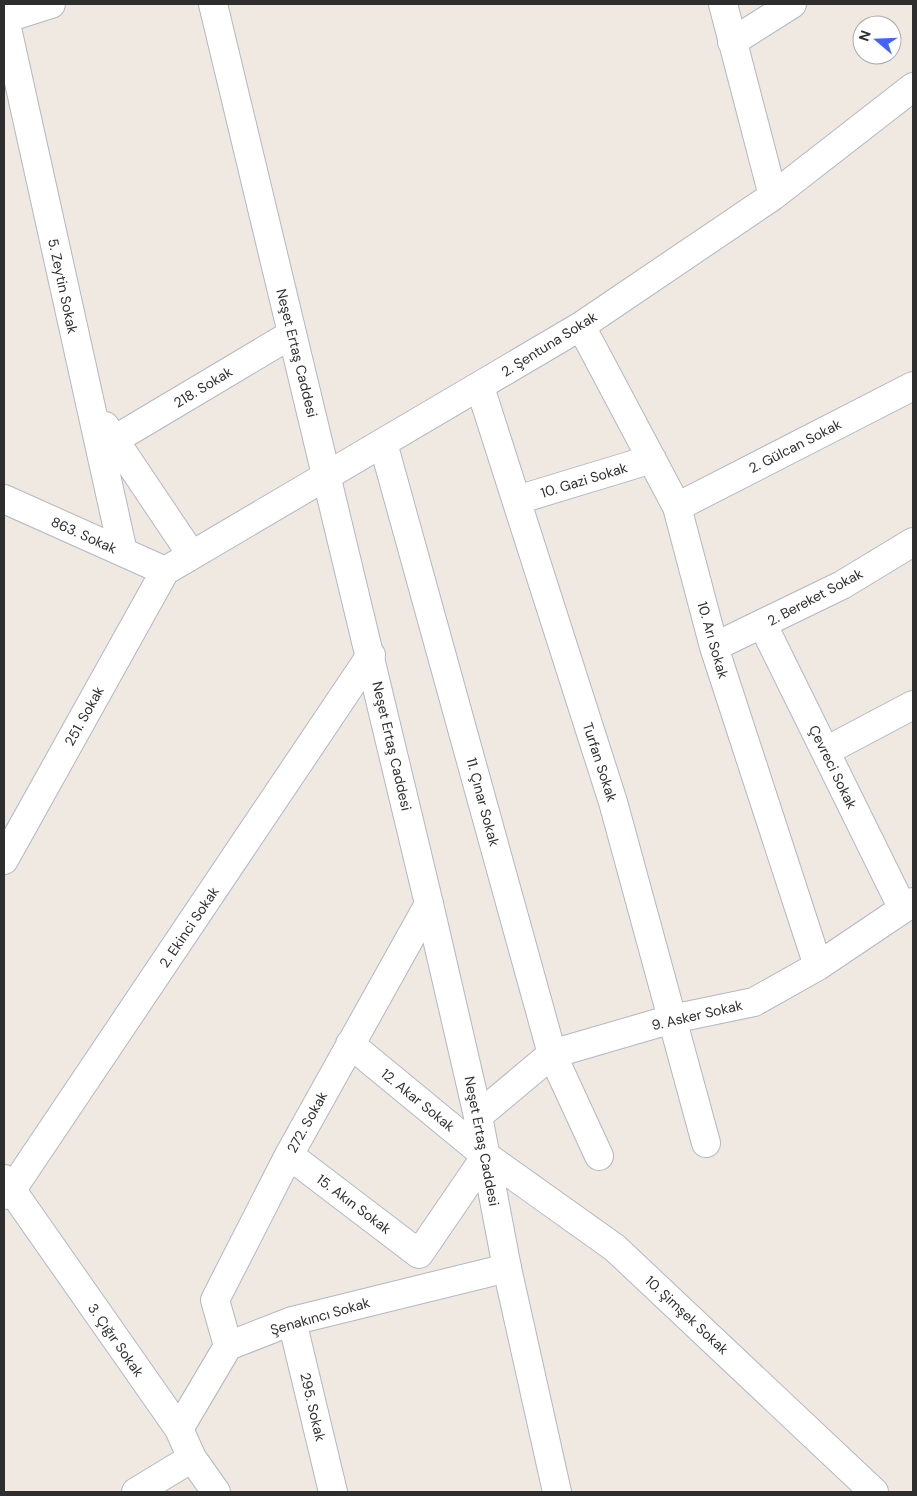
<svg xmlns="http://www.w3.org/2000/svg" width="917" height="1496" viewBox="0 0 917 1496" font-family="'DM Sans',sans-serif">
<rect width="100%" height="100%" fill="#efe9e1"/>
<g fill="none" stroke-linecap="round" stroke-linejoin="round">
<defs>
<path id="street" d="M 723,4 L 773,196
M 4,19 L 51,4
M 5,19 L 123,552
M 732,42 L 792,4
M 581,326 L 677,507 L 714,647 L 818,966
M 480,387 L 613,802 L 706,1143
M 105,426 L 191,554
M 114,440 L 292,334
M 383,443 L 552,1054 L 599,1156
M 4,499 L 165,571
M 517,500 L 652,459
M 677,507 L 913,386
M 763,625 L 903,909
M 714,647 L 842,585 L 913,542
M 826,751 L 913,705
M 4,860 L 165,571 L 581,326 L 773,196 L 913,87
M 350,1044 L 486,1156 L 615,1248 L 874,1492
M 478,1116 L 552,1054 L 672,1019 L 754,1002 L 818,966 L 913,902
M 289,1155 L 419,1254 L 486,1156
M 4,1179 L 179,1429 L 192,1458 L 216,1492
M 4,1195 L 11,1191 L 371,655
M 292,1321 L 333,1492
M 228,1346 L 215,1300 L 289,1155 L 429,904
M 179,1429 L 228,1346 L 292,1321 L 507,1268
M 136,1492 L 192,1458"/>
<path id="secondary" d="M 213,4 L 429,904 L 478,1116 L 507,1268 L 557,1492"/>
</defs>
<use href="#street" stroke="#b4b7c1" stroke-width="30"/>
<use href="#secondary" stroke="#b4b7c1" stroke-width="30"/>
<use href="#street" stroke="#fff" stroke-width="28"/>
<use href="#secondary" stroke="#fff" stroke-width="28"/>
</g>
<g text-anchor="middle" stroke-width="4" stroke-linejoin="round" paint-order="stroke">
<g font-size="14" fill="#2e2e2e" stroke="#fff">
<text transform="translate(63 286) rotate(78)" y="5">5. Zeytin Sokak</text>
<text transform="translate(549 344) rotate(-32)" y="5">2. Şentuna Sokak</text>
<text transform="translate(297 353) rotate(76)" y="5">Neşet Ertaş Caddesi</text>
<text transform="translate(203 387) rotate(-31)" y="5">218. Sokak</text>
<text transform="translate(795 446) rotate(-27)" y="5">2. Gülcan Sokak</text>
<text transform="translate(584 480) rotate(-17)" y="5">10. Gazi Sokak</text>
<text transform="translate(84 535) rotate(24)" y="5">863. Sokak</text>
<text transform="translate(815 597) rotate(-28)" y="5">2. Bereket Sokak</text>
<text transform="translate(713 640) rotate(74)" y="5">10. Arı Sokak</text>
<text transform="translate(84 716) rotate(-61)" y="5">251. Sokak</text>
<text transform="translate(392 746) rotate(77)" y="5">Neşet Ertaş Caddesi</text>
<text transform="translate(600 762) rotate(72)" y="5">Turfan Sokak</text>
<text transform="translate(833 767) rotate(64)" y="5">Çevreci Sokak</text>
<text transform="translate(483 802) rotate(75)" y="5">11. Çınar Sokak</text>
<text transform="translate(189 927) rotate(-56)" y="5">2. Ekinci Sokak</text>
<text transform="translate(697 1015) rotate(-13)" y="5">9. Asker Sokak</text>
<text transform="translate(418 1100) rotate(39)" y="5">12. Akar Sokak</text>
<text transform="translate(307 1122) rotate(-61)" y="5">272. Sokak</text>
<text transform="translate(482 1141) rotate(79)" y="5">Neşet Ertaş Caddesi</text>
<text transform="translate(354 1204) rotate(37)" y="5">15. Akın Sokak</text>
<text transform="translate(687 1315) rotate(43)" y="5">10. Şimşek Sokak</text>
<text transform="translate(320 1316) rotate(-16)" y="5">Şenakıncı Sokak</text>
<text transform="translate(116 1340) rotate(55)" y="5">3. Çığır Sokak</text>
<text transform="translate(313 1407) rotate(77)" y="5">295. Sokak</text>
</g>
</g>
<rect width="917" height="1496" fill="none" stroke="#2e2e2e" stroke-width="10"/>
<g transform="translate(877 40) rotate(289)"><circle r="24" fill="#ffffff" stroke="#ababab"/>
<path d="M0-4L9 19L0 12L-9 19Z" fill="#4264fb"/>
<text y="-8" font-size="14" font-weight="bold" text-anchor="middle" fill="#2e2e2e">N</text>
</g>
</svg>
